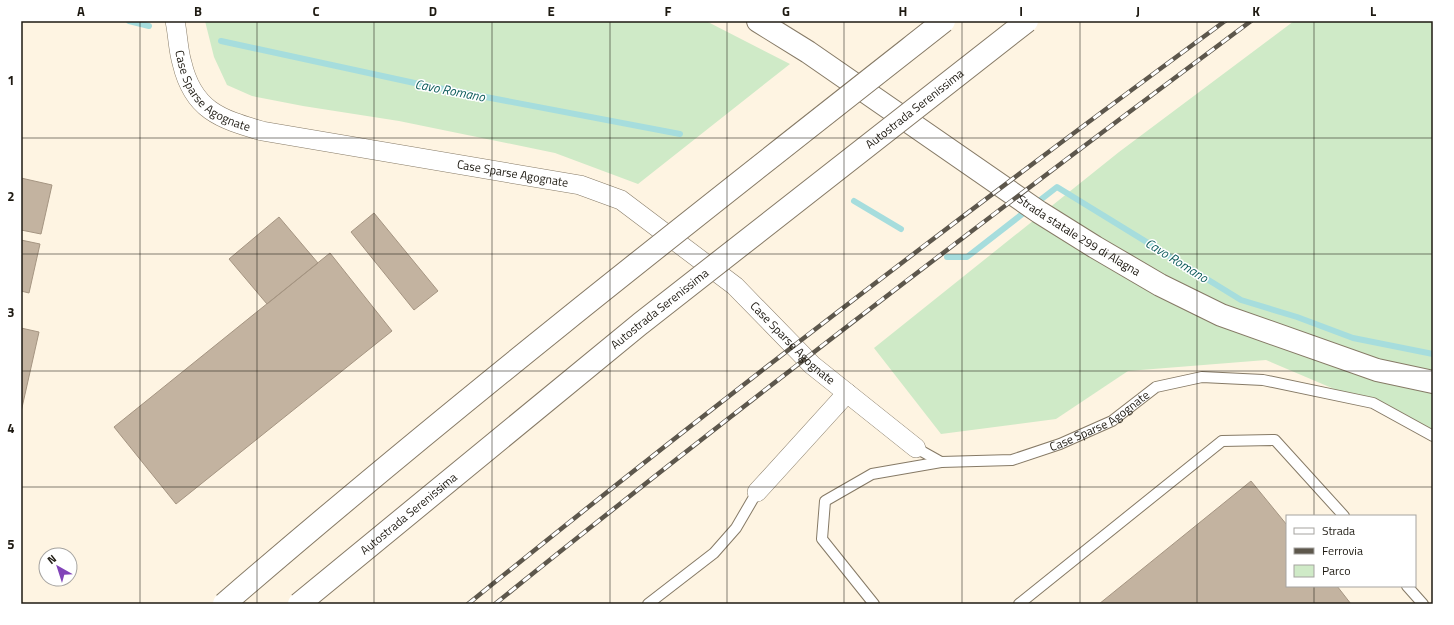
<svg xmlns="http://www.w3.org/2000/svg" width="1454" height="625" viewBox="0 0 1454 625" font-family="'Titillium Web',sans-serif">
<rect width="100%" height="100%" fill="#fef4e2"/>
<path fill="#cfeac7" d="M 205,21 L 706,21 L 790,64 L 638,184 L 555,153 L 399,121 L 303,106 L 252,96 L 227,85 L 214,57 Z
M 1294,21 L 1433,21 L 1433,431 L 1266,360 L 1128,371 L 1056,419 L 941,434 L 874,348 L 1119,152 Z"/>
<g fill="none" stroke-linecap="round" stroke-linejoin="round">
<path stroke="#a6dddd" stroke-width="6" d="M 129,21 L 149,26
M 221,41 L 433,87 L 680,134
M 854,201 L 901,229
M 947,257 L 967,257 L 1057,187 L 1241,300 L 1297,317 L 1353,338 L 1433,354"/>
</g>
<path fill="#c3b3a0" stroke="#a59582" d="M 21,178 L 52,185 L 41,234 L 21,230 Z
M 374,213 L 438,291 L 414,310 L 351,232 Z
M 279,217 L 318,263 L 267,304 L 229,259 Z
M 21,240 L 40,244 L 29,293 L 21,291 Z
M 330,253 L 392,331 L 176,504 L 114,427 Z
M 21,328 L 39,332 L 21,412 Z
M 1251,481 L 1287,525 L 1287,586 L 1337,586 L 1351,604 L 1099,604 Z"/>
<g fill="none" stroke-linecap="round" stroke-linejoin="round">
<defs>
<g id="lane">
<path id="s1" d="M 916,448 L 941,462 L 1012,460 L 1060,444 L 1112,421 L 1156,387 L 1202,377 L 1263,380 L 1373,403 L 1433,436"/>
<path d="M 1407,586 L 1423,604"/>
<path d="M 648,604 L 714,553 L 736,528 L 757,492"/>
<path d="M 874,604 L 822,539 L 825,501 L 872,474 L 941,462"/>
<path d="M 1019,604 L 1222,441 L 1275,440 L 1344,516"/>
</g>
<g id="street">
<path id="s2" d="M 175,21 C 178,35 178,50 182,63 C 193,110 220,119 262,131 L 580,185 L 621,200 L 735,286 L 812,365 L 916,448"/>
<path d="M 757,492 L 847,393"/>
</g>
<g id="primary">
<path id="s3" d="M 758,21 L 808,52 L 1039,212 L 1095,247 L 1160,285 L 1221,315 L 1377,370 L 1433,382"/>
</g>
</defs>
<use href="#lane" stroke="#867a66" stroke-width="12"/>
<use href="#street" stroke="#867a66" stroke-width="20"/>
<use href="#primary" stroke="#867a66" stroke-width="24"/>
<use href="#lane" stroke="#fff" stroke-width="10"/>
<use href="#street" stroke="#fff" stroke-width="19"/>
<use href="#primary" stroke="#fff" stroke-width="22"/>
<defs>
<path id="rail" d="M 468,604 C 715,403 968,210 1225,21
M 495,604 C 742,404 996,211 1251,21"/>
</defs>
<use href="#rail" stroke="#5d574c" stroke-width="4.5"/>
<use href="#rail" stroke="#fff" stroke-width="3" stroke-dasharray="9" stroke-linecap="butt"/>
<defs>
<g id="highway-bridge">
<path d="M 224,604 C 458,402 701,212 944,21"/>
<path id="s4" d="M 299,604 L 640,324 L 1027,21"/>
</g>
</defs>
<use href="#highway-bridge" stroke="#867a66" stroke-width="24" stroke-linecap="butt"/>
<use href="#highway-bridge" stroke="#fff" stroke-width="22"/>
</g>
<path fill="none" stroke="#1e1a12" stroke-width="1" stroke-opacity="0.55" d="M 140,21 L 140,604M 257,21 L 257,604M 374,21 L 374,604M 492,21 L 492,604M 610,21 L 610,604M 727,21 L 727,604M 844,21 L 844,604M 962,21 L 962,604M 1080,21 L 1080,604M 1197,21 L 1197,604M 1314,21 L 1314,516M 21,138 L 1433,138M 21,254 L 1433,254M 21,371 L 1433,371M 21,487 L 1433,487M 1314,586 L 1314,604"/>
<g text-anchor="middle" stroke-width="3" stroke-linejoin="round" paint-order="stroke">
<g font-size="12" fill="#1e1a12" stroke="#fff">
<text dy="4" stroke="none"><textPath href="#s2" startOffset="86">Case Sparse Agognate</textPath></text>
<text dy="4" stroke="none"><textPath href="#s4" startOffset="790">Autostrada Serenissima</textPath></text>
<text dy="4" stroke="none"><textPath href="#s2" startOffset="409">Case Sparse Agognate</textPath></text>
<text dy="4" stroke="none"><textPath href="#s3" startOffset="386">Strada statale 299 di Alagna</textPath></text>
<text dy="4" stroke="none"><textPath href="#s4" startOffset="466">Autostrada Serenissima</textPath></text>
<text dy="4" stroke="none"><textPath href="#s2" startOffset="745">Case Sparse Agognate</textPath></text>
<text dy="4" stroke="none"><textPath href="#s1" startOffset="196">Case Sparse Agognate</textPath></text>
<text dy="4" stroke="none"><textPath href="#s4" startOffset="142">Autostrada Serenissima</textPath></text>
</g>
<g font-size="13" font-style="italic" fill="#0e5c5c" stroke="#fff">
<text transform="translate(450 90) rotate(11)" y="5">Cavo Romano</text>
<text transform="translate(1177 260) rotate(32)" y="5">Cavo Romano</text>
</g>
</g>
<rect width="1454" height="625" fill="none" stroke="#ffffff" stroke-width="44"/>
<rect x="1286" y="515" width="130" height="72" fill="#ffffff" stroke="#a5a3a0"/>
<rect x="1294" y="528" width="20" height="6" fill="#ffffff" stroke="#a5a3a0"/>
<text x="1322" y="535" font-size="12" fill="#1e1a12">Strada</text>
<rect x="1294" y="548" width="20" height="6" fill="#5d574c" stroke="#a5a3a0"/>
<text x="1322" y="555" font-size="12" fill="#1e1a12">Ferrovia</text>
<rect x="1294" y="565" width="20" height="12" fill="#cfeac7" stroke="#a5a3a0"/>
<text x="1322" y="575" font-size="12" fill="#1e1a12">Parco</text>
<g transform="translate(58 567) rotate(321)"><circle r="19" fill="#ffffff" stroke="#a5a3a0"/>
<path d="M0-3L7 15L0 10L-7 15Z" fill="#8143b8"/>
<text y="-6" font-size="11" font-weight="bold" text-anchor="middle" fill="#1e1a12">N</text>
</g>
<rect x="22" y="22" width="1410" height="581" fill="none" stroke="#1e1a12" stroke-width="1.5"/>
<g font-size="13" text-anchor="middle" font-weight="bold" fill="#1e1a12">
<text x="81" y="16">A</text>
<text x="198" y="16">B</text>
<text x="316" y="16">C</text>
<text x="433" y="16">D</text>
<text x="551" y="16">E</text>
<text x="668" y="16">F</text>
<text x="786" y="16">G</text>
<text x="903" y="16">H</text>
<text x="1021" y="16">I</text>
<text x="1138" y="16">J</text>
<text x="1256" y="16">K</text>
<text x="1373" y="16">L</text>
<text x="11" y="85">1</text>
<text x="11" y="201">2</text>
<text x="11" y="317">3</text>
<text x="11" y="433">4</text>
<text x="11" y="549">5</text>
</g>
</svg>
